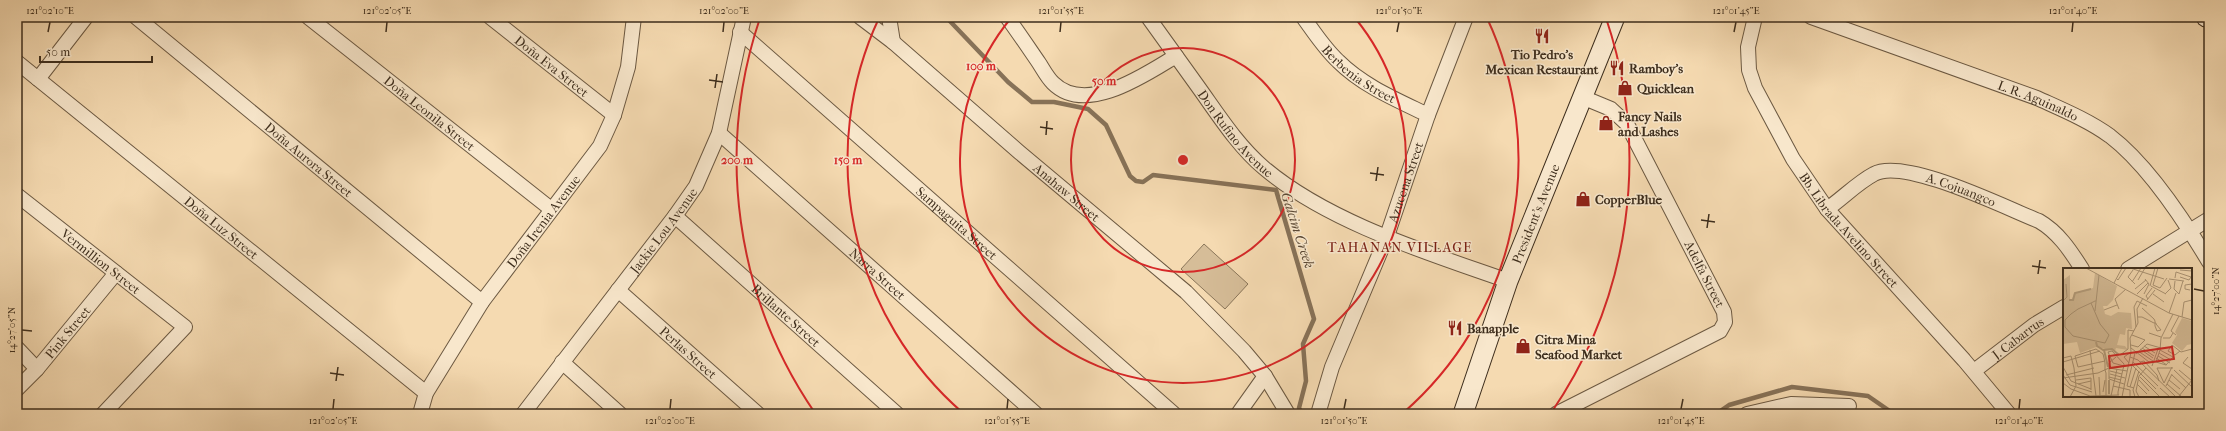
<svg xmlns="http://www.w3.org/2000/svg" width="2226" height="431" viewBox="0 0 2226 431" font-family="'IM FELL French Canon',serif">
<rect width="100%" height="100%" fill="#f5dab1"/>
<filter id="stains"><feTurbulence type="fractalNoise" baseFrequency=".005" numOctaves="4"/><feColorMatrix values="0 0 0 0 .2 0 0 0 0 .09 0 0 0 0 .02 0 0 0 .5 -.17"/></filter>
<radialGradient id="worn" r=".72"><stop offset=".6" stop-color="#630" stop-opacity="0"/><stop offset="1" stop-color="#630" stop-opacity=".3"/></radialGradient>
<path fill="#d6bd98" stroke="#8a765a" d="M 1204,244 L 1248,284 L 1225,309 L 1181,269 Z"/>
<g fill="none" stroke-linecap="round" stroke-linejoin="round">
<path stroke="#877258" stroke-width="4.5" d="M 946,17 L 1008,82 L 1032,102 L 1054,102 L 1088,109 L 1106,125 L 1130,176 L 1136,181 L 1143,182 L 1153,175 L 1276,190 L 1314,319 L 1303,344 L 1306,381 L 1299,408 L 1302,414
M 1716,414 L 1729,405 L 1792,387 L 1868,396 L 1894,414"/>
<defs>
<g id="street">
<path id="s1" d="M 136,17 L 482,302"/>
<path id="s2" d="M 308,17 L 551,209"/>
<path id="s3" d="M 490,17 L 614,115"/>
<path id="s4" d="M 860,17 L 893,42 L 1019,152 L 1186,292 L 1244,351 L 1265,376 L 1288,414"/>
<path d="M 889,17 L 893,42"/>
<path d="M 1007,17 C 1018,32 1028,47 1039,63 C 1043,69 1047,77 1053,83 C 1086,116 1146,74 1176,56"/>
<path id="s5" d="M 1148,17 C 1165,41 1182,64 1199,88 C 1219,116 1238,146 1264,168 C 1329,223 1429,253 1508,281"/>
<path id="s6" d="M 1303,17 C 1314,32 1324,48 1338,61 C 1363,86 1397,100 1428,115"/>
<path id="s7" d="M 1755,17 L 1748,47 L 1749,70 L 1755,88 L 1793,159 L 1827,209 L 1964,360 L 2009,414"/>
<path id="s8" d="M 1811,17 L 2037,98 C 2061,109 2088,120 2110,136 C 2148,165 2184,220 2209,262"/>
<path id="s9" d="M 740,32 L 1174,414"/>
<path id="s10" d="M 17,62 L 426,393"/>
<path d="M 38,79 L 86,17"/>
<path id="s11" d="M 719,133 L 1036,414"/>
<path id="s12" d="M 17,195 L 185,327 L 103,414"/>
<path id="s13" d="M 1827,209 C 1843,198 1857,183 1874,174 C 1904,157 2006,208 2039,221 C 2058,232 2070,250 2082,269"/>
<path id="s14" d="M 675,216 L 897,414"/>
<path d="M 2128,269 L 2209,219"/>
<path id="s15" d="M 618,290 L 758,414"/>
<path d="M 17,348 L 37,369"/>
<path d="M 562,362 L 620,414"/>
<path id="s16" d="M 1974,371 L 2034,325 L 2064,307"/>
<path id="s17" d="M 17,389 L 37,369 L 116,273"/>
<path id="s18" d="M 420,414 L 426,393 L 482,302 L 600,146 L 614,115 L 628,67 L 634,17"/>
<path id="s19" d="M 523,414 L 675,216 L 696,186 L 719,133 L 744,17"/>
<path d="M 1238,414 L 1265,376"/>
<path id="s20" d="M 1318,414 L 1332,367 L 1387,236 L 1428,115 L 1466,17"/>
<path d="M 1556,414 L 1720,331 L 1725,322 L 1724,312 L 1627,124 L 1611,109 L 1582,97"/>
<path d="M 1747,414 L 1791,404 L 1849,406"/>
</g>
<g id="secondary">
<path d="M 2206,17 L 2209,17"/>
<path id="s21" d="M 1463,414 L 1508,281 L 1615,17"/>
</g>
</defs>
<use href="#street" stroke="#6c5942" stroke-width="16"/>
<use href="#secondary" stroke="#3e2e1d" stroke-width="21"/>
<use href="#street" stroke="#f8e7cc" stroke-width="14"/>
<use href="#secondary" stroke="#f8e7cc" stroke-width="19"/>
</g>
<path fill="none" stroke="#3e2e1d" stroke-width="1.5" d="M 48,32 L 50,22M 386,32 L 387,22M 723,32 L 724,22M 1060,32 L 1061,22M 1397,32 L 1399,22M 1734,32 L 1736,22M 2072,32 L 2073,22M 709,80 L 723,82M 715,88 L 717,74M 1040,127 L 1053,129M 1046,135 L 1047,121M 1370,173 L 1384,175M 1376,181 L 1378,167M 1701,220 L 1715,222M 1707,228 L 1709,214M 2032,266 L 2046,268M 2038,274 L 2040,260M 2194,289 L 2204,291M 22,330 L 32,331M 330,373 L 344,375M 336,381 L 338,367M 333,409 L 334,399M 670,409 L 671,399M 1007,409 L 1008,399M 1344,409 L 1346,399M 1681,409 L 1683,399M 2019,409 L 2020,399"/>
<g fill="none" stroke="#d62828" stroke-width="2">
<circle cx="1183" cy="160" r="112"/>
<path d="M1355 18A223 223 0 1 1 1011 18"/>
<path d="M963 413A335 335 0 0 1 879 18M1487 18A335 335 0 0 1 1403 413"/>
<path d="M815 413A446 446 0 0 1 760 18M1606 18A446 446 0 0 1 1551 413"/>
</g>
<defs>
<symbol id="restaurant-bare" viewBox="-9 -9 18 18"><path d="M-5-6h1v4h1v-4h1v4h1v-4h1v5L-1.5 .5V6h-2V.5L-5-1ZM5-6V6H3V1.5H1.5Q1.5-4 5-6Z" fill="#8f2418" stroke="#f8e7cc" stroke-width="2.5" paint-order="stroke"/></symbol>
<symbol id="shop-bare" viewBox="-9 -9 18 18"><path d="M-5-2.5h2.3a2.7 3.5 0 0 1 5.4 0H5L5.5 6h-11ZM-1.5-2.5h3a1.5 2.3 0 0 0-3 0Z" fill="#8f2418" stroke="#f8e7cc" stroke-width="2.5" paint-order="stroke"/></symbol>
</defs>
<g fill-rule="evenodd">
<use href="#restaurant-bare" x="1531" y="25" width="22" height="22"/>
<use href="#restaurant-bare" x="1606" y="57" width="22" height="22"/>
<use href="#shop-bare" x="1614" y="77" width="22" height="22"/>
<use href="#shop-bare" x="1595" y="112" width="22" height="22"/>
<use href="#shop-bare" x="1572" y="188" width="22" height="22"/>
<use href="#restaurant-bare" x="1444" y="317" width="22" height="22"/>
<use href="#shop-bare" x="1512" y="335" width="22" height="22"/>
</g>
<g text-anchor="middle" stroke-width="3" stroke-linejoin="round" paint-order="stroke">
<g font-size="13" font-weight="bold" fill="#3e2e1d" stroke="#f8e7cc" text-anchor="start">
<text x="1542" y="59" text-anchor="middle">Tio Pedro's<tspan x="1542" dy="15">Mexican Restaurant</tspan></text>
<text x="1629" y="73">Ramboy's</text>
<text x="1637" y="93">Quicklean</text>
<text x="1618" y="121">Fancy Nails<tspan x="1618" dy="15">and Lashes</tspan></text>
<text x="1595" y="204">CopperBlue</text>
<text x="1467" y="333">Banapple</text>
<text x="1535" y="344">Citra Mina<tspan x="1535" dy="15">Seafood Market</tspan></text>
</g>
<g font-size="13" fill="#3e2e1d" stroke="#f8e7cc">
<text dy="5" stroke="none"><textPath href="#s3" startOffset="79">Doña Eva Street</textPath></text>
<text dy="5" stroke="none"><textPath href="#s6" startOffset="81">Berbenia Street</textPath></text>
<text dy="5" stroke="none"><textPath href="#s8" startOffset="242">L. R. Aguinaldo</textPath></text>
<text dy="5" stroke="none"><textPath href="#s2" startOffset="155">Doña Leonila Street</textPath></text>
<text dy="5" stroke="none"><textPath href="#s5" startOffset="146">Don Rufino Avenue</textPath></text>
<text dy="5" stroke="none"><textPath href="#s1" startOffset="224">Doña Aurora Street</textPath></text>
<text dy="5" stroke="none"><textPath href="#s20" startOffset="248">Azucena Street</textPath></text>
<text dy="5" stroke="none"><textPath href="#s13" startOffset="149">A. Cojuangco</textPath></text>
<text dy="5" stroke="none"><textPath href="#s4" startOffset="271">Anahaw Street</textPath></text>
<text dy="5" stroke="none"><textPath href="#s21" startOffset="213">President's Avenue</textPath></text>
<text dy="5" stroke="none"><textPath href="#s18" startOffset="230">Doña Irenia Avenue</textPath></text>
<text dy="5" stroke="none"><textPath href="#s9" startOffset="289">Sampaguita Street</textPath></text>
<text dy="5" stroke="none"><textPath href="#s10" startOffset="263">Doña Luz Street</textPath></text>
<text dy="5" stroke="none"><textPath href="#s7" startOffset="244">Bb. Librada Avelino Street</textPath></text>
<text dy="5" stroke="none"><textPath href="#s19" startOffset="231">Jackie Lou Avenue</textPath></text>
<text dy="5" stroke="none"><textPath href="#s12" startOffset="107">Vermillion Street</textPath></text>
<text dy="5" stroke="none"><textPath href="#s11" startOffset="212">Narra Street</textPath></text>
<text transform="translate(1705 274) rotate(63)" y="5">Adelfa Street</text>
<text dy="5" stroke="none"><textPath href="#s14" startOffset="149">Brillante Street</textPath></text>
<text dy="5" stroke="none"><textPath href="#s17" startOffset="76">Pink Street</textPath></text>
<text dy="5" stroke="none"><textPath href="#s16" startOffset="55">J. Cabarrus</textPath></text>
<text dy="5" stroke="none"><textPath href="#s15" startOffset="94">Perlas Street</textPath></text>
</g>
<g font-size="14" font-style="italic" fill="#5c4a36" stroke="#f8e7cc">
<text transform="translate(1298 230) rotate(72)" y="5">Galcim Creek</text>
</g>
<g font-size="14" letter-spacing="1" fill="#7a1f14" stroke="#f8e7cc">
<text x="1400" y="252">TAHANAN VILLAGE</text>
</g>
</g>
<g transform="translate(2063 268)">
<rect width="129" height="129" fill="#f5dab1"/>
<path d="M 32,5 L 54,18 L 50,32 L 44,38 L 40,38 L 42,46 L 48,48 L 55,44 L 68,45 L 69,61 L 63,60 L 62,67 L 57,66 L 54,77 L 62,78 L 65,82 L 53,80 L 52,83 L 33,79 L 17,85 L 14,74 L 0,76 L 0,12 L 7,7 L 7,31 L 9,32 L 11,25 L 30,20 ZM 119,50 L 129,53 L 129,76 L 124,77 L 119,83 L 109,75 L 114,67 L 112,64 Z" fill="#d6bd98"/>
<path fill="none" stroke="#b7a07f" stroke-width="2" d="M 6,32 L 10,32 L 12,25 L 28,21M 33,74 L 34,78 L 40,82 L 49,81 L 56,87M 41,82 L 45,99M 46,112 L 46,126"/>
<path fill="none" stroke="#ac9576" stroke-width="1" d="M 23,0 L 106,45 L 129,52M 67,0 L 101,11M 95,0 L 90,17 L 97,20 L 104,10M 70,2 L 65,9 L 72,16M 117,2 L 129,3M 117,9 L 126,12 L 128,9M 53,10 L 55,12 L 63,0M 112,10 L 113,4 L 128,9M 106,11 L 121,13M 75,12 L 82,0M 112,13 L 111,21 L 116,26 L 120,13M 69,14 L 78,0M 51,15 L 59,0M 87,18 L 92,0M 88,18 L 103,26M 72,21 L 83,12M 127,22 L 122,21 L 122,17 L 129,16M 74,26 L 85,15M 81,26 L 86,16 L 82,11M 90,26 L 101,34M 102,26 L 108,20 L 105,12M 85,31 L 83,28 L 89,20M 84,32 L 92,22M 0,33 L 4,29 L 3,16M 28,35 L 37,56 L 46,67 L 42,75 L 10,68 L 2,59 L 2,52 L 8,46 L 15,41 L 28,35 L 32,33 L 33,33M 56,41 L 52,31 L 63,21M 41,42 L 54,37M 32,43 L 36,7M 106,45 L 113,25M 75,49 L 79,49 L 91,55 L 93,55 L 93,56 L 98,62 L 94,63 L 92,58 L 92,53 L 91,51 L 79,40M 119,49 L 121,34 L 129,32M 73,59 L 71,39 L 74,33 L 84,38M 86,65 L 98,69M 113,67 L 108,63 L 116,48M 100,70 L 107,70 L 110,65M 68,77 L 75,79 L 82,72 L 69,67M 81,78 L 92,85M 68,80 L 86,94 L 93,94M 79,80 L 91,88M 77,81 L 90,90M 27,82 L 33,128M 97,82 L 110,89M 75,83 L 90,93M 117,83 L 112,87 L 105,83 L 109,77 L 118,84 L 129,81M 96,85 L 108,92M 73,86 L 84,76 L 98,80M 57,87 L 65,81 L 65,62 L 71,63M 95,88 L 107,95M 53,89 L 46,95 L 46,111 L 61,116M 67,89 L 75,92 L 113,129M 110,89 L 103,97 L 93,94 L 97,82 L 98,70 L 110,46M 125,89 L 120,95 L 129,101M 0,90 L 8,88 L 11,100 L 13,118 L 7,129M 93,90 L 104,97M 42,93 L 15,99 L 12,88 L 33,81 L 40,86 L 41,90 L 42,95 L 42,102 L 43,105 L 43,129M 0,94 L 37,83M 70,94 L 95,118M 77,94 L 81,93 L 94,107 L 96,113M 66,95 L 61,89 L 68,84M 69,97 L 93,121M 89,98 L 95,81M 0,99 L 8,113 L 28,121M 111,102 L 129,119M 116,102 L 129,113M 47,103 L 59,106M 47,106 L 62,110M 0,107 L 7,117 L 29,124M 3,107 L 31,100M 109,107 L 123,120M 36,109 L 37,128M 46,109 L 58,112M 77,109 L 97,129M 0,110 L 35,105 L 46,100 L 64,103M 13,112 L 28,110 L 28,122M 76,112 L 86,123M 106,112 L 117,121M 0,115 L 8,121 L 27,128 L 56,127M 101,115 L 94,100 L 110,100M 101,115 L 109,99M 15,116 L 28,113M 74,116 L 84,126M 104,116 L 119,129M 50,118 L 67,122 L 67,129M 103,118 L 109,106M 67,119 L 73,100M 71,120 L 64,118 L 72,85M 97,120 L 107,129M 40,124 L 42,112M 55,127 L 55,124 L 60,101 L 61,98 L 61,96 L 49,83 L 45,84 L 50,95 L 61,98M 48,128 L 54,101M 116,128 L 129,112M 59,129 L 68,84 L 67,70 L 75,55 L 74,41 L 80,30M 72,129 L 70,122 L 76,103M 76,129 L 73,123 L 76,108 L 83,100"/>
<path fill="#d62828" fill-opacity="0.15" stroke="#d62828" stroke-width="2" d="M 109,79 L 111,91 L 47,100 L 46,88 Z"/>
<rect width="129" height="129" fill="none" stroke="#3e2e1d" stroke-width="2"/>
</g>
<circle cx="1183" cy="160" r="6" fill="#d62828" stroke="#f8e7cc" stroke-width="2"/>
<g font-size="12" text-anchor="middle" font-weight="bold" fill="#d62828" stroke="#f8e7cc" stroke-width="3" stroke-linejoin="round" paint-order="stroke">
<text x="981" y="70">100 m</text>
<text x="1104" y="85">50 m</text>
<text x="848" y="164">150 m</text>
<text x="737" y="164">200 m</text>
</g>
<rect width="2226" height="431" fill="none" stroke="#f5dab1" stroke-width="44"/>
<path d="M40 56v6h112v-6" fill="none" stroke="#3e2e1d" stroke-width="2"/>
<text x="46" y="56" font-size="12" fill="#3e2e1d" stroke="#f8e7cc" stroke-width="3" paint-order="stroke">50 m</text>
<rect x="22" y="22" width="2182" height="387" fill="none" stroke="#3e2e1d" stroke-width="1.5"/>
<g font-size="10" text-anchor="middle" fill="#3e2e1d">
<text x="50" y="14">121°02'10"E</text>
<text x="387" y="14">121°02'05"E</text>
<text x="724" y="14">121°02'00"E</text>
<text x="1061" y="14">121°01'55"E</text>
<text x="1399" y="14">121°01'50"E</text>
<text x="1736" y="14">121°01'45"E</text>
<text x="2073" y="14">121°01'40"E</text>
<text transform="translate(2215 291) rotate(-90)" y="4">14°27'00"N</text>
<text transform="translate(11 330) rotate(-90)" y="4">14°27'05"N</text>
<text x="333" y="424">121°02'05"E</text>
<text x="670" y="424">121°02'00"E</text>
<text x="1007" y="424">121°01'55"E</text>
<text x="1344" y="424">121°01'50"E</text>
<text x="1681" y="424">121°01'45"E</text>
<text x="2019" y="424">121°01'40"E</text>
</g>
<rect width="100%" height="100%" filter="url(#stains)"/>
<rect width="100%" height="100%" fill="url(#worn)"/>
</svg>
